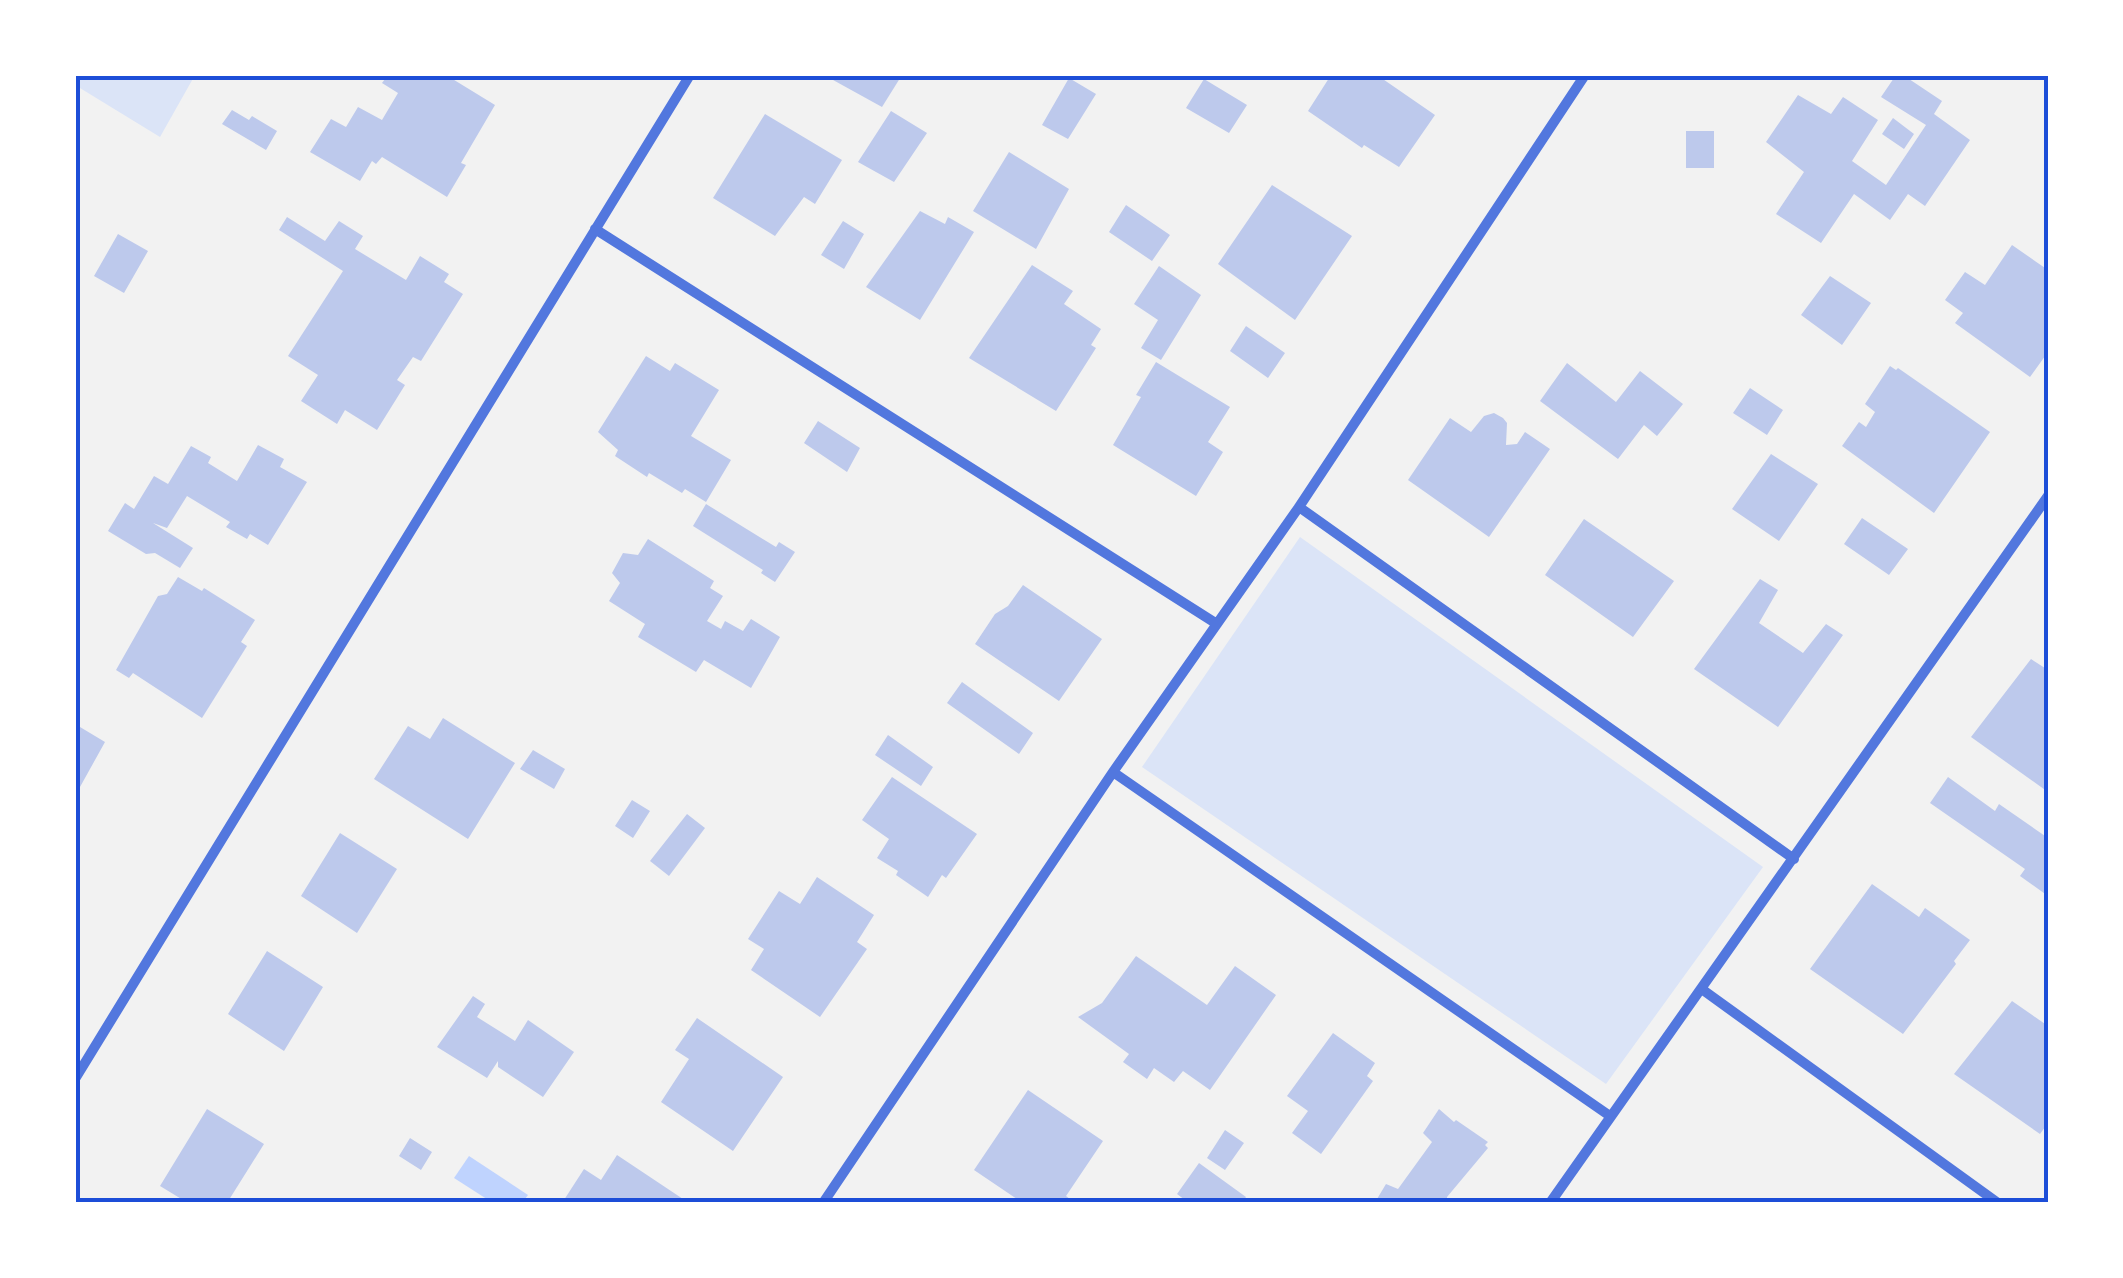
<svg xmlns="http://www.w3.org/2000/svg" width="2123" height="1278" viewBox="0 0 2123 1278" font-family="Ubuntu,sans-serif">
<rect width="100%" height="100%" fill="#f2f2f2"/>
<path fill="#dbe4f7" d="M 75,75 L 195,75 L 160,137 L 75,85 Z
M 1300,537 L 1763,867 L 1606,1084 L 1142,767 Z"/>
<path fill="#bfd3fe" d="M 469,1156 L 528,1195 L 522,1203 L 493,1203 L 454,1178 Z"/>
<path fill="#bdc9ec" d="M 388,75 L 446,75 L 495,105 L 461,163 L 466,165 L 447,197 L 382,157 L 376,164 L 372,161 L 360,181 L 310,152 L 331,119 L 346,127 L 358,107 L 382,120 L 398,93 L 382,83 Z
M 824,75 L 902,75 L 882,107 Z
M 1331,75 L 1377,75 L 1435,115 L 1399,167 L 1364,145 L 1362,148 L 1308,111 Z
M 1896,75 L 1903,75 L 1942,101 L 1934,114 L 1970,140 L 1925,206 L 1908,194 L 1890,220 L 1854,194 L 1821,243 L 1776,214 L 1804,172 L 1766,142 L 1798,95 L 1831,114 L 1843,97 L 1878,120 L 1852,161 L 1886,185 L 1926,125 L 1881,97 Z
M 1069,78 L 1096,94 L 1068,139 L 1042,125 Z
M 1204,79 L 1247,105 L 1229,133 L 1186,108 Z
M 232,110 L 249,120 L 252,116 L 277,131 L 266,150 L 222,124 Z
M 891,111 L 927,133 L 894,182 L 858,162 Z
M 765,114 L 842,160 L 815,204 L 804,197 L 775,236 L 713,198 Z
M 1893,118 L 1914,134 L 1904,149 L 1882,134 Z
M 1686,131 L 1714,131 L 1714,168 L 1686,168 Z
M 1009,152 L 1069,189 L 1036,249 L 973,211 Z
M 1272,185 L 1352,236 L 1295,320 L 1218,264 Z
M 1126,205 L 1170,235 L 1152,261 L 1109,232 Z
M 920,211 L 945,224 L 948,217 L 974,232 L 920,320 L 866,287 Z
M 287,217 L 325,241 L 339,221 L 363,236 L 355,249 L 406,280 L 420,256 L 449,274 L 444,282 L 463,294 L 421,361 L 413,357 L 397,380 L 405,385 L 377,430 L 345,410 L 337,424 L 301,401 L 318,375 L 288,356 L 343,271 L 279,230 Z
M 843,221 L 864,234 L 844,269 L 821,255 Z
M 118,234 L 148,251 L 124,293 L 94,276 Z
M 2012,245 L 2048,270 L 2048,352 L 2030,377 L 1955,323 L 1963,313 L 1945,300 L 1965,272 L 1985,285 Z
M 1032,265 L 1073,291 L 1064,304 L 1101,329 L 1091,345 L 1096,348 L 1056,411 L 969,358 Z
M 1159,266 L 1201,295 L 1161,360 L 1141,348 L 1158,320 L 1134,304 Z
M 1830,276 L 1871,303 L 1842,345 L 1801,315 Z
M 1246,326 L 1285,353 L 1268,378 L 1230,351 Z
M 646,356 L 670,371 L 675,363 L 719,390 L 691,436 L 731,460 L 706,502 L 685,489 L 682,493 L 649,473 L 647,477 L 615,456 L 618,450 L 598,432 Z
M 1156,362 L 1230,407 L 1208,442 L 1223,452 L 1196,496 L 1113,445 L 1141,397 L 1136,395 Z
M 1567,363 L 1616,402 L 1640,371 L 1683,404 L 1657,436 L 1644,425 L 1618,459 L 1540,401 Z
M 1890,366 L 1896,370 L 1898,368 L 1990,432 L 1934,513 L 1842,446 L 1859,422 L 1866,427 L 1875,412 L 1865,404 Z
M 1750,388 L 1783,410 L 1767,435 L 1733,413 Z
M 1494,413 L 1503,418 L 1507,423 L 1506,445 L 1517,444 L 1525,432 L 1550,449 L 1489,537 L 1408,480 L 1450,418 L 1471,432 L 1484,416 Z
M 818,421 L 860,448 L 847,472 L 804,443 Z
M 258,445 L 284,459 L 280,467 L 307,482 L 268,545 L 250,534 L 247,539 L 226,527 L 230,522 L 187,496 L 167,528 L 153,523 L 193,548 L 180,568 L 155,553 L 146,554 L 108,531 L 125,503 L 134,509 L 154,476 L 168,484 L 191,446 L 211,457 L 208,463 L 237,481 Z
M 1771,454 L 1818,484 L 1779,541 L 1732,509 Z
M 706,504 L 776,547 L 779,542 L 795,552 L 775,582 L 761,573 L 763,570 L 693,526 Z
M 1862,518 L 1908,549 L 1889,575 L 1844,544 Z
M 1584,519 L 1674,581 L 1633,637 L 1545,575 Z
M 648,539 L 714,581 L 710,588 L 723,596 L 707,621 L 721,629 L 725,621 L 743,631 L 751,619 L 780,637 L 751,688 L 704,660 L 696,672 L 638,637 L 645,624 L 609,601 L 620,583 L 612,573 L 623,553 L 638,555 Z
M 178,577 L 202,591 L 204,588 L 255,620 L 241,642 L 247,646 L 202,718 L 133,673 L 129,678 L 116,670 L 158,596 L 167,594 Z
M 1760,579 L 1778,590 L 1759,623 L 1803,653 L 1826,624 L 1843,635 L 1778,727 L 1694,669 Z
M 1023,585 L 1102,639 L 1059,701 L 975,644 L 995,614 L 1008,606 Z
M 2031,659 L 2048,670 L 2048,774 L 2044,780 L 2048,783 L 2048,792 L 1971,737 Z
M 962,682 L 1033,733 L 1019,754 L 947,703 Z
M 443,718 L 515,763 L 468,839 L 374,779 L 408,726 L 430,739 Z
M 75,724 L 105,742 L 75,796 Z
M 888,735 L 933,767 L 921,786 L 875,755 Z
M 533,750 L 565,769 L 554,789 L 520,769 Z
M 892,777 L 977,834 L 946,878 L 942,875 L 928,897 L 896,875 L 898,871 L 877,858 L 889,839 L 862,820 Z
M 1948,777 L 1995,811 L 1999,804 L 2048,838 L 2048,896 L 2020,876 L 2025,869 L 1930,803 Z
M 632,800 L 650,811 L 633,838 L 615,826 Z
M 687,814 L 705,828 L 669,876 L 650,861 Z
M 340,833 L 397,869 L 357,933 L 301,896 Z
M 817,877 L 874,915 L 857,942 L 867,949 L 820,1017 L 751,970 L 764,949 L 748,939 L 779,891 L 800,904 Z
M 1872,884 L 1919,917 L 1925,908 L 1970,940 L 1954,961 L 1956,964 L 1903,1034 L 1810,969 Z
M 267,951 L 323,987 L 284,1051 L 228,1014 Z
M 1136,956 L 1207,1005 L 1235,966 L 1276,995 L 1210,1090 L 1183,1071 L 1174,1082 L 1154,1068 L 1147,1079 L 1123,1062 L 1129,1054 L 1078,1017 L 1102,1003 Z
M 473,996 L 485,1004 L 477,1017 L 515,1041 L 528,1020 L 574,1052 L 543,1097 L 498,1067 L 498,1061 L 487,1078 L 437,1047 Z
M 2012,1001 L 2048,1026 L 2048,1123 L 2040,1134 L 1954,1074 Z
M 697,1018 L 783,1077 L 733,1151 L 661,1102 L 689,1059 L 675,1050 Z
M 1333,1033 L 1375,1063 L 1367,1076 L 1373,1081 L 1321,1154 L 1292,1133 L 1308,1111 L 1287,1096 Z
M 1028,1090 L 1103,1141 L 1066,1196 L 1075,1203 L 1023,1203 L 974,1170 Z
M 207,1109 L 264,1144 L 227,1203 L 188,1203 L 160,1186 Z
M 1439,1109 L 1454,1122 L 1456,1120 L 1488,1142 L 1485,1145 L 1488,1148 L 1447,1197 L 1447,1203 L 1378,1203 L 1377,1199 L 1386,1184 L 1398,1189 L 1432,1142 L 1423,1133 Z
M 1225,1130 L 1244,1143 L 1225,1170 L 1207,1158 Z
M 410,1138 L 432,1152 L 421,1170 L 399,1156 Z
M 617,1155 L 689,1203 L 562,1203 L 584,1169 L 601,1180 Z
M 1199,1163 L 1246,1197 L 1242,1203 L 1189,1203 L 1177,1194 Z"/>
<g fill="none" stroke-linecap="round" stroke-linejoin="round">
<path stroke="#5277de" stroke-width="10" d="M 595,229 L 1217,624
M 1299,507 L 1794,859
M 1113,772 L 1610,1116
M 1703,990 L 1998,1203
M 75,1079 L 690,75
M 823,1203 L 1113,772 L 1299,507 L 1585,75
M 1550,1203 L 2048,496"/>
</g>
<rect width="2123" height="1278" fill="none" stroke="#ffffff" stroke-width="155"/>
<rect x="78" y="78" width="1968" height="1122" fill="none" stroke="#1d4ed8" stroke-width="4"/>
</svg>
